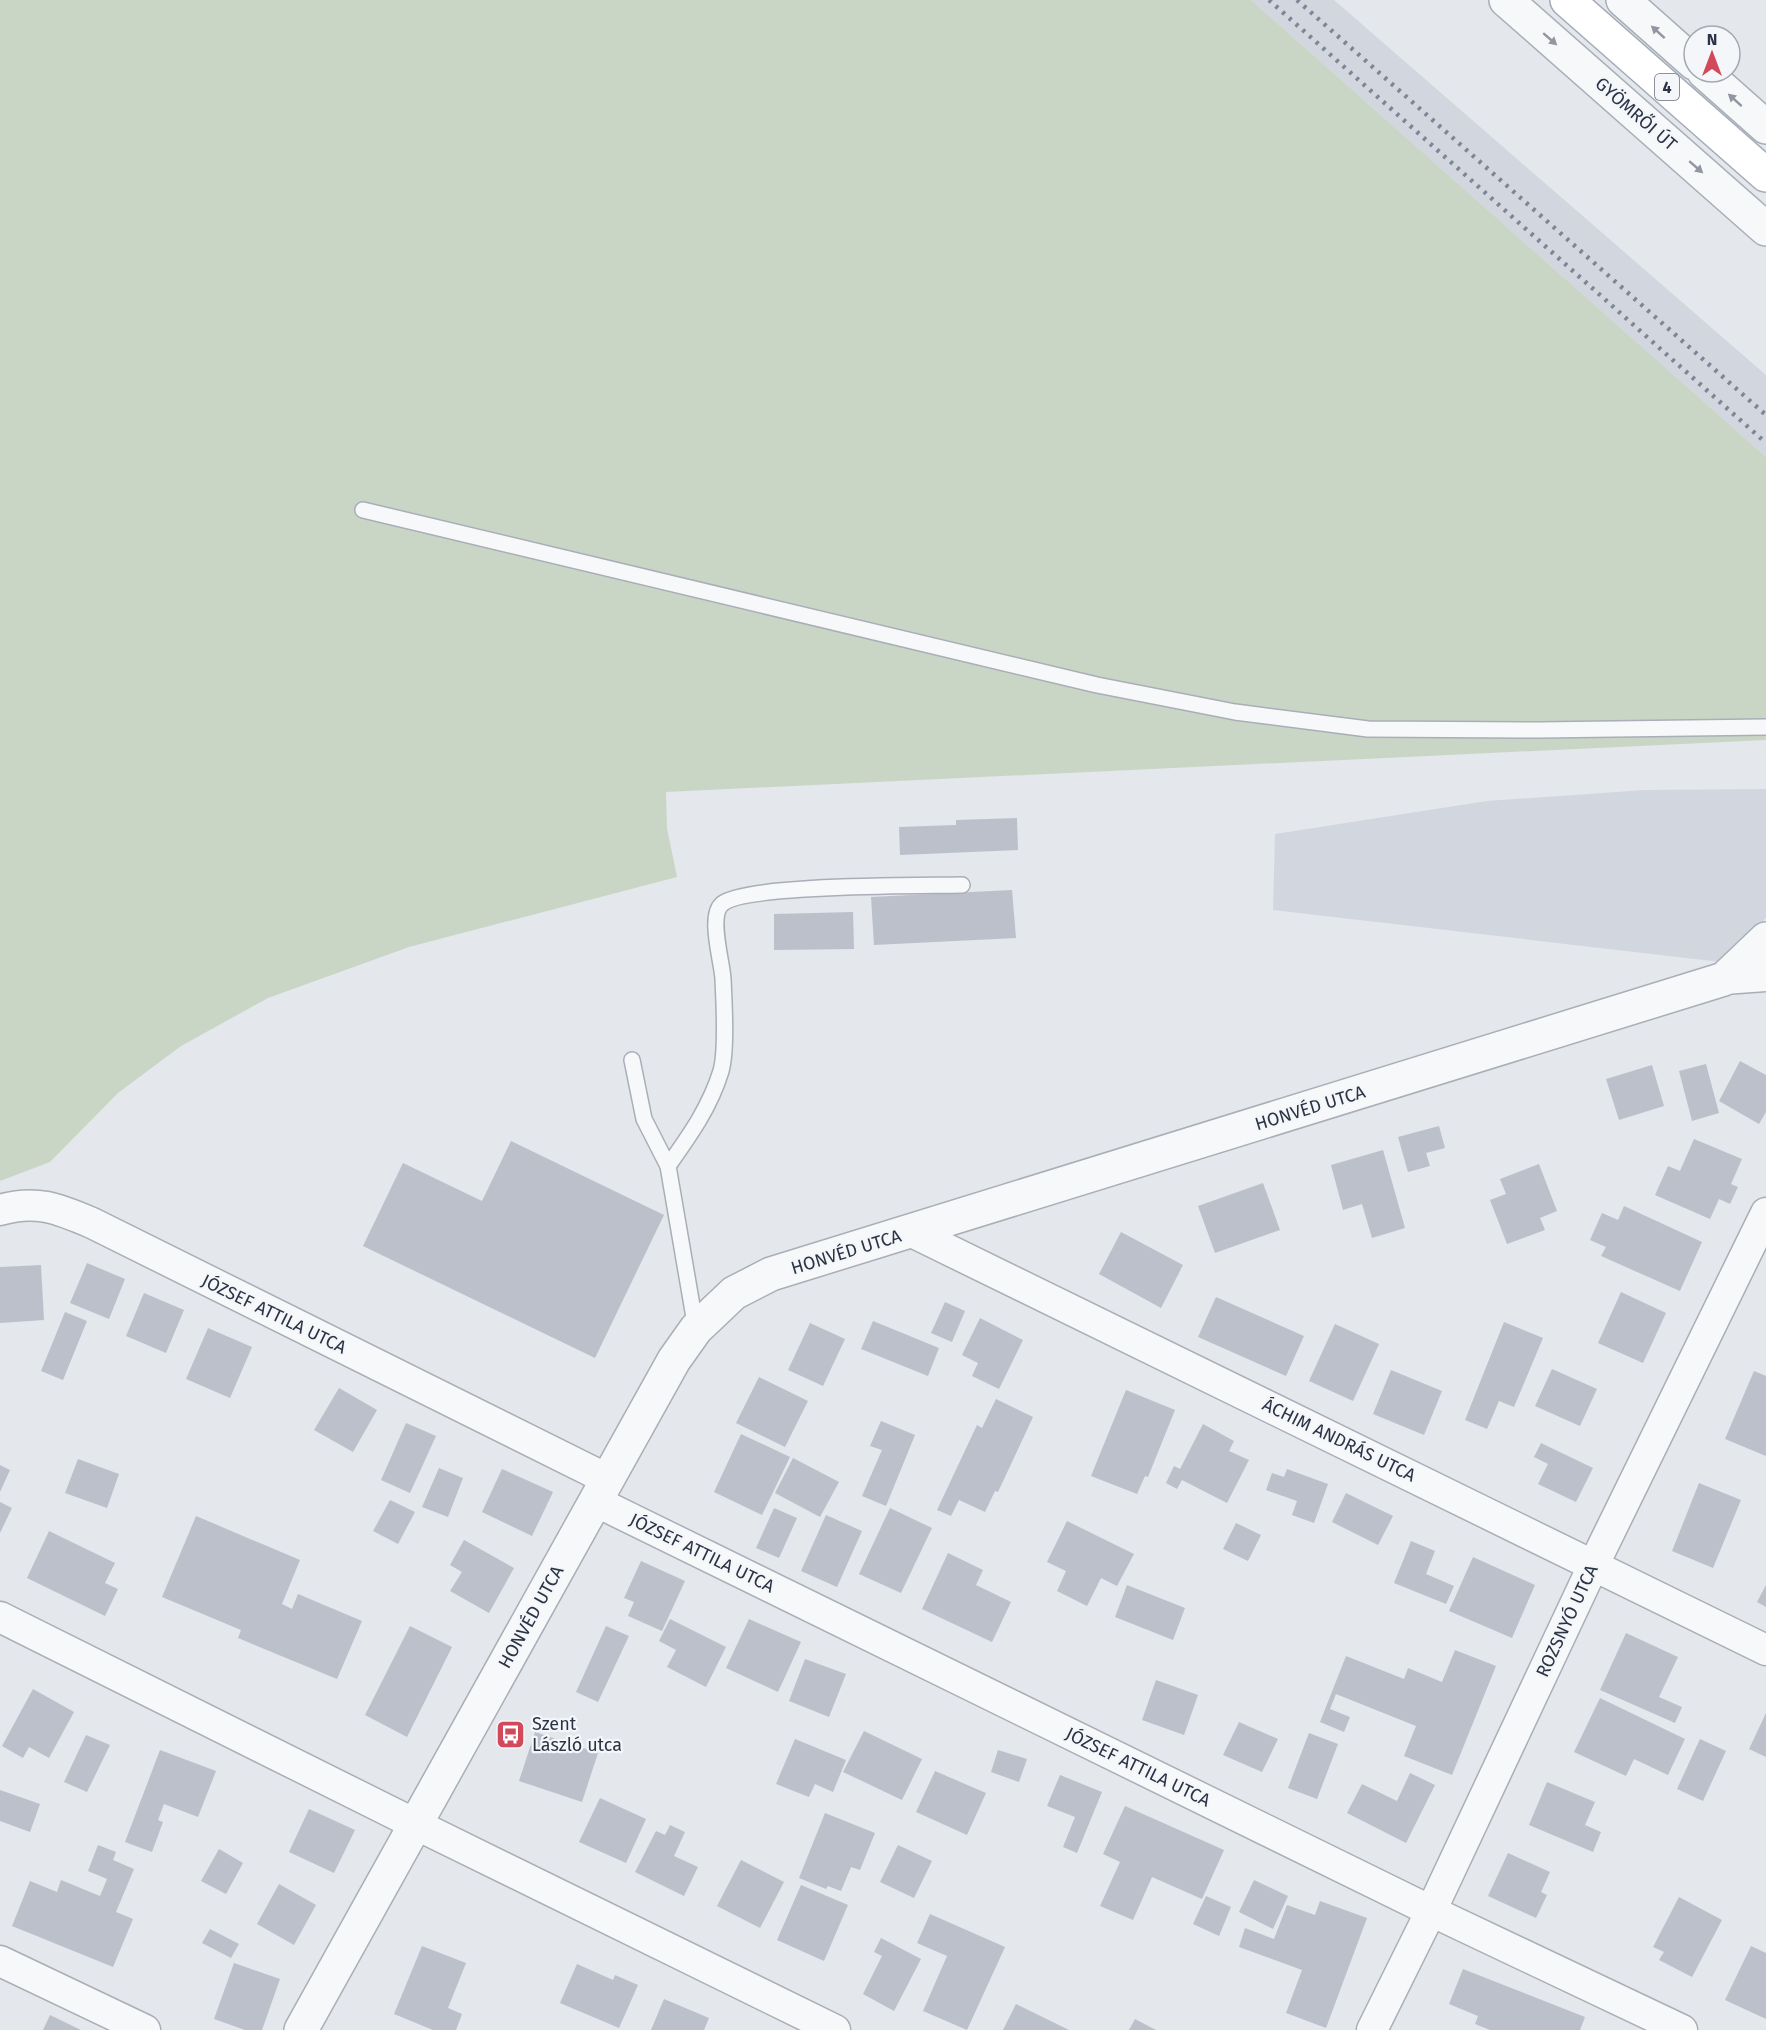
<svg xmlns="http://www.w3.org/2000/svg" width="1766" height="2030" viewBox="0 0 1766 2030" font-family="'Fira Sans',sans-serif">
<rect width="100%" height="100%" fill="#e4e7ec"/>
<path fill="#d2d6de" d="M 1251,0 L 1334,0 L 1766,375 L 1766,457 Z
M 1766,789 L 1766,918 L 1721,962 L 1273,910 L 1275,834 L 1487,801 L 1645,790 Z"/>
<path fill="#c9d6c5" d="M 0,0 L 1251,0 L 1766,457 L 1766,740 L 666,792 L 667,828 L 677,877 L 409,947 L 268,998 L 181,1046 L 118,1093 L 50,1162 L 0,1181 Z"/>
<path fill="#bbc0ca" d="M 1017,818 L 1018,850 L 900,855 L 899,827 L 956,825 L 956,820 Z
M 1012,890 L 1016,938 L 874,945 L 871,897 Z
M 853,912 L 854,949 L 774,950 L 774,914 Z
M 1740,1061 L 1766,1075 L 1766,1112 L 1759,1124 L 1719,1101 Z
M 1706,1064 L 1719,1113 L 1692,1121 L 1679,1071 Z
M 1652,1065 L 1664,1106 L 1619,1120 L 1606,1079 Z
M 1439,1126 L 1445,1148 L 1426,1153 L 1430,1166 L 1408,1172 L 1398,1137 Z
M 1694,1139 L 1742,1159 L 1731,1184 L 1738,1187 L 1730,1204 L 1719,1199 L 1710,1219 L 1655,1195 L 1668,1166 L 1680,1171 Z
M 511,1141 L 664,1215 L 595,1358 L 363,1246 L 403,1163 L 482,1201 Z
M 1383,1150 L 1405,1228 L 1372,1238 L 1362,1204 L 1343,1210 L 1331,1165 Z
M 1539,1164 L 1557,1211 L 1540,1218 L 1545,1230 L 1507,1244 L 1490,1200 L 1506,1194 L 1500,1179 Z
M 1263,1183 L 1280,1230 L 1215,1253 L 1198,1206 Z
M 1624,1206 L 1702,1242 L 1680,1291 L 1601,1256 L 1606,1247 L 1590,1240 L 1602,1213 L 1618,1220 Z
M 1121,1232 L 1183,1265 L 1161,1308 L 1099,1274 Z
M 87,1263 L 125,1279 L 109,1319 L 70,1303 Z
M 41,1265 L 44,1320 L 0,1323 L 0,1267 Z
M 1621,1292 L 1666,1313 L 1643,1363 L 1598,1343 Z
M 144,1293 L 184,1310 L 166,1353 L 126,1336 Z
M 1216,1297 L 1304,1336 L 1286,1376 L 1198,1337 Z
M 945,1302 L 965,1311 L 952,1342 L 931,1333 Z
M 65,1312 L 87,1321 L 63,1380 L 41,1371 Z
M 980,1318 L 1023,1340 L 999,1389 L 972,1376 L 978,1363 L 962,1355 Z
M 873,1321 L 939,1348 L 928,1376 L 861,1349 Z
M 1504,1322 L 1543,1338 L 1514,1407 L 1499,1401 L 1487,1429 L 1465,1420 Z
M 810,1323 L 845,1339 L 823,1386 L 788,1370 Z
M 1335,1324 L 1379,1344 L 1353,1401 L 1309,1381 Z
M 208,1328 L 252,1347 L 230,1398 L 186,1379 Z
M 1552,1369 L 1597,1389 L 1580,1426 L 1535,1406 Z
M 1391,1370 L 1442,1391 L 1424,1435 L 1373,1414 Z
M 1754,1371 L 1766,1376 L 1766,1456 L 1725,1439 Z
M 759,1377 L 808,1401 L 785,1447 L 736,1423 Z
M 339,1388 L 377,1410 L 353,1452 L 314,1430 Z
M 1126,1390 L 1175,1410 L 1148,1477 L 1145,1476 L 1137,1494 L 1091,1476 Z
M 996,1399 L 1033,1417 L 998,1492 L 995,1491 L 985,1512 L 959,1500 L 951,1516 L 937,1510 L 977,1425 L 982,1428 Z
M 881,1421 L 915,1435 L 886,1506 L 862,1496 L 882,1450 L 870,1446 Z
M 406,1423 L 436,1436 L 410,1493 L 381,1480 Z
M 1203,1424 L 1234,1441 L 1229,1451 L 1249,1460 L 1227,1503 L 1182,1480 L 1177,1489 L 1166,1483 L 1174,1466 L 1180,1469 Z
M 741,1434 L 790,1457 L 762,1515 L 714,1492 Z
M 1541,1443 L 1593,1468 L 1576,1502 L 1538,1484 L 1548,1464 L 1534,1457 Z
M 793,1458 L 839,1482 L 820,1517 L 775,1493 Z
M 78,1459 L 119,1474 L 107,1508 L 65,1493 Z
M 0,1465 L 10,1470 L 0,1492 Z
M 439,1468 L 463,1478 L 448,1517 L 422,1507 Z
M 502,1469 L 553,1492 L 532,1536 L 482,1512 Z
M 1287,1469 L 1328,1484 L 1314,1523 L 1292,1515 L 1297,1501 L 1266,1490 L 1272,1473 L 1284,1477 Z
M 1699,1483 L 1741,1500 L 1713,1568 L 1672,1551 Z
M 1346,1493 L 1393,1516 L 1378,1545 L 1332,1522 Z
M 390,1500 L 415,1512 L 398,1544 L 373,1531 Z
M 0,1502 L 12,1508 L 0,1533 Z
M 774,1508 L 797,1518 L 779,1558 L 756,1548 Z
M 890,1508 L 932,1528 L 901,1593 L 859,1574 Z
M 826,1515 L 862,1531 L 837,1587 L 801,1571 Z
M 196,1516 L 300,1560 L 282,1604 L 292,1609 L 298,1594 L 362,1621 L 337,1679 L 238,1638 L 241,1630 L 162,1597 Z
M 1067,1521 L 1134,1554 L 1117,1586 L 1101,1578 L 1087,1606 L 1057,1591 L 1066,1571 L 1047,1562 Z
M 1236,1523 L 1261,1535 L 1248,1561 L 1223,1549 Z
M 49,1531 L 115,1563 L 105,1583 L 118,1589 L 105,1616 L 27,1578 Z
M 464,1540 L 514,1568 L 489,1613 L 450,1591 L 462,1572 L 450,1565 Z
M 1411,1541 L 1435,1551 L 1426,1574 L 1454,1586 L 1446,1604 L 1394,1583 Z
M 948,1553 L 983,1570 L 976,1585 L 1011,1602 L 992,1642 L 922,1609 Z
M 1473,1557 L 1535,1585 L 1512,1638 L 1449,1611 Z
M 641,1561 L 685,1581 L 662,1631 L 628,1616 L 634,1602 L 624,1598 Z
M 1127,1585 L 1185,1608 L 1173,1640 L 1115,1617 Z
M 1766,1585 L 1766,1607 L 1757,1602 Z
M 670,1619 L 726,1647 L 706,1687 L 667,1667 L 676,1650 L 659,1641 Z
M 749,1619 L 801,1642 L 778,1692 L 726,1668 Z
M 410,1626 L 452,1647 L 407,1737 L 365,1715 Z
M 606,1626 L 629,1636 L 598,1702 L 576,1692 Z
M 1626,1633 L 1678,1657 L 1659,1697 L 1682,1707 L 1675,1723 L 1600,1690 Z
M 1455,1650 L 1496,1666 L 1452,1775 L 1404,1756 L 1416,1726 L 1336,1694 L 1330,1709 L 1350,1717 L 1344,1732 L 1320,1722 L 1346,1656 L 1404,1679 L 1408,1668 L 1442,1682 Z
M 805,1659 L 846,1674 L 829,1717 L 789,1701 Z
M 1156,1680 L 1198,1695 L 1184,1735 L 1142,1720 Z
M 33,1689 L 74,1712 L 49,1758 L 29,1747 L 23,1758 L 2,1746 Z
M 1600,1698 L 1685,1739 L 1668,1775 L 1634,1759 L 1626,1776 L 1574,1752 Z
M 1766,1713 L 1766,1757 L 1749,1749 Z
M 1239,1722 L 1278,1739 L 1262,1772 L 1223,1755 Z
M 864,1731 L 922,1759 L 902,1800 L 843,1772 Z
M 535,1732 L 598,1753 L 582,1802 L 519,1781 Z
M 1309,1733 L 1338,1744 L 1317,1799 L 1288,1788 Z
M 86,1735 L 110,1745 L 87,1792 L 64,1782 Z
M 795,1739 L 846,1760 L 833,1792 L 815,1784 L 809,1797 L 776,1784 Z
M 1700,1739 L 1726,1751 L 1703,1801 L 1677,1789 Z
M 160,1750 L 216,1771 L 198,1817 L 164,1804 L 158,1820 L 163,1822 L 152,1852 L 125,1842 Z
M 998,1750 L 1027,1759 L 1019,1782 L 991,1772 Z
M 935,1771 L 986,1793 L 967,1835 L 916,1812 Z
M 1410,1773 L 1435,1785 L 1406,1843 L 1347,1813 L 1362,1784 L 1397,1801 Z
M 1060,1775 L 1102,1792 L 1077,1853 L 1063,1847 L 1075,1817 L 1047,1806 Z
M 1547,1782 L 1595,1802 L 1585,1825 L 1601,1832 L 1593,1852 L 1529,1825 Z
M 0,1790 L 40,1804 L 30,1832 L 0,1821 Z
M 600,1798 L 646,1819 L 626,1863 L 579,1842 Z
M 1125,1806 L 1224,1850 L 1202,1899 L 1152,1877 L 1133,1920 L 1100,1906 L 1120,1862 L 1103,1854 Z
M 309,1809 L 355,1830 L 334,1873 L 289,1852 Z
M 825,1813 L 875,1833 L 860,1870 L 851,1867 L 841,1891 L 828,1886 L 826,1889 L 799,1878 Z
M 670,1825 L 685,1832 L 674,1856 L 698,1867 L 684,1896 L 635,1872 L 656,1831 L 665,1835 Z
M 98,1845 L 116,1852 L 113,1860 L 134,1869 L 116,1912 L 133,1919 L 113,1967 L 12,1926 L 30,1881 L 57,1892 L 61,1880 L 100,1896 L 107,1879 L 88,1871 Z
M 898,1845 L 932,1861 L 914,1898 L 880,1882 Z
M 219,1849 L 243,1863 L 226,1894 L 201,1881 Z
M 1508,1853 L 1550,1872 L 1541,1892 L 1547,1895 L 1536,1918 L 1488,1896 Z
M 741,1860 L 784,1882 L 760,1928 L 717,1906 Z
M 1254,1880 L 1288,1896 L 1273,1929 L 1239,1912 Z
M 279,1884 L 316,1905 L 294,1945 L 257,1924 Z
M 801,1885 L 848,1905 L 824,1961 L 777,1940 Z
M 1206,1896 L 1231,1907 L 1219,1936 L 1193,1924 Z
M 1679,1897 L 1722,1920 L 1692,1977 L 1659,1960 L 1664,1952 L 1653,1947 Z
M 1320,1901 L 1367,1918 L 1326,2028 L 1286,2013 L 1302,1970 L 1239,1947 L 1245,1928 L 1274,1939 L 1287,1905 L 1315,1915 Z
M 930,1914 L 1005,1947 L 967,2030 L 923,2011 L 947,1956 L 917,1943 Z
M 210,1929 L 239,1944 L 231,1958 L 202,1943 Z
M 881,1938 L 921,1959 L 894,2011 L 863,1994 L 882,1956 L 874,1952 Z
M 422,1946 L 466,1963 L 448,2008 L 462,2014 L 456,2030 L 433,2030 L 394,2014 Z
M 1751,1946 L 1766,1953 L 1766,2019 L 1725,2000 Z
M 234,1963 L 280,1979 L 262,2030 L 245,2030 L 214,2019 Z
M 577,1964 L 613,1980 L 615,1975 L 638,1985 L 619,2028 L 560,2003 Z
M 1463,1969 L 1585,2017 L 1580,2030 L 1490,2030 L 1475,2024 L 1478,2016 L 1449,2004 Z
M 664,1999 L 709,2018 L 704,2030 L 651,2030 Z
M 1016,2004 L 1069,2030 L 1003,2030 Z
M 50,2015 L 81,2030 L 43,2030 Z
M 1135,2019 L 1156,2030 L 1129,2030 Z"/>
<g fill="none" stroke-linecap="round" stroke-linejoin="round">
<defs>
<path id="service" d="M 363,510 L 1097,685 L 1235,712 L 1368,729 L 1539,730 L 1766,727
M 632,1060 L 644,1119 L 668,1166 L 696,1329
M 668,1166 C 690,1135 710,1107 721,1071 C 727,1050 724,1002 723,979 C 722,961 708,916 722,904 C 744,884 923,886 962,885"/>
<path id="minor" d="M 1724,979 L 1766,976
M 0,1210 C 36,1199 59,1209 92,1223 L 607,1479
M 912,1232 L 1766,1650
M 595,1501 L 1431,1911 L 1682,2030
M 0,1617 L 415,1824 L 835,2030
M 0,1961 L 145,2030
M 1372,2030 L 1431,1911 L 1594,1564 L 1766,1213"/>
<path id="tertiary" d="M 1506,0 L 1766,229
M 1623,0 L 1694,63
M 1704,72 L 1766,127
M 301,2030 L 674,1360 L 696,1329 L 734,1293 L 771,1274 L 1724,979 L 1766,939"/>
<path id="primary" d="M 1567,0 L 1766,175"/>
</defs>
<use href="#service" stroke="#a9aeb7" stroke-width="18"/>
<use href="#minor" stroke="#a9aeb7" stroke-width="33"/>
<use href="#tertiary" stroke="#a9aeb7" stroke-width="36"/>
<use href="#primary" stroke="#a3abb8" stroke-width="36"/>
<use href="#service" stroke="#f7f8fa" stroke-width="15"/>
<use href="#minor" stroke="#f7f8fa" stroke-width="30"/>
<use href="#tertiary" stroke="#f7f8fa" stroke-width="33"/>
<use href="#primary" stroke="#fff" stroke-width="33"/>
<path stroke="#7d8696" stroke-width="4.5" stroke-dasharray="3 6" stroke-linecap="butt" d="M 1269,0 L 1766,443
M 1297,0 L 1766,415"/>
</g>
<defs><path id="oneway-solid" d="M-6-.8H1V-3.2L6.5 0L1 3.2V.8H-6Z" transform="scale(1.5)"/></defs>
<g fill="#9196a0">
<use href="#oneway-solid" transform="translate(1658 32) rotate(-138)"/>
<use href="#oneway-solid" transform="translate(1550 39) rotate(41)"/>
<use href="#oneway-solid" transform="translate(1735 100) rotate(-138)"/>
<use href="#oneway-solid" transform="translate(1696 167) rotate(41)"/>
</g>
<defs>
<symbol id="bus-square" viewBox="-11 -11 22 22"><rect x="-9" y="-9" width="18" height="18" rx="4" fill="#d1495b" stroke="#f4f6f9"/><path d="M-5-6H5V4H4V6H2V4H-2V6H-4V4H-5ZM-3.5-4V0h7V-4ZM-3.5 1.2v1.5H-2V1.2ZM2 1.2v1.5H3.5V1.2Z" fill="#fff"/></symbol>
</defs>
<g fill-rule="evenodd">
<use href="#bus-square" x="494" y="1718" width="33" height="33"/>
</g>
<g text-anchor="middle" stroke-width="4.5" stroke-linejoin="round" paint-order="stroke">
<rect fill="#f4f6f9" stroke="#676e7b" stroke-width="1.5" x="1655" y="74" width="24" height="26" rx="4.5"/>
<g font-size="16" font-weight="bold" fill="#2b3445">
<text x="1667" y="93">4</text>
</g>
<g font-size="18" fill="#2b3445" stroke="#f4f6f9">
<text transform="translate(1636 114) rotate(41)" y="6">GYÖMRŐI ÚT</text>
<text transform="translate(1310 1108) rotate(-17)" y="6">HONVÉD UTCA</text>
<text transform="translate(846 1252) rotate(-17)" y="6">HONVÉD UTCA</text>
<text transform="translate(274 1314) rotate(26)" y="6">JÓZSEF ATTILA UTCA</text>
<text transform="translate(1339 1440) rotate(26)" y="6">ÁCHIM ANDRÁS UTCA</text>
<text transform="translate(702 1553) rotate(26)" y="6">JÓZSEF ATTILA UTCA</text>
<text transform="translate(531 1617) rotate(-61)" y="6">HONVÉD UTCA</text>
<text transform="translate(1567 1621) rotate(-65)" y="6">ROZSNYÓ UTCA</text>
<text transform="translate(1138 1767) rotate(26)" y="6">JÓZSEF ATTILA UTCA</text>
</g>
<g font-size="18" fill="#2b3445" stroke="#f4f6f9" text-anchor="start">
<text x="532" y="1730">Szent<tspan x="532" dy="21">László utca</tspan></text>
</g>
</g>
<g transform="translate(1712 54)"><circle r="28" fill="#f4f6f9" stroke="#a4a8b1" stroke-width="1.5"/>
<path d="M0-4.5L10 22L0 15L-10 22Z" fill="#d1495b"/>
<text y="-9" font-size="16" font-weight="bold" text-anchor="middle" fill="#2b3445">N</text>
</g>
</svg>
